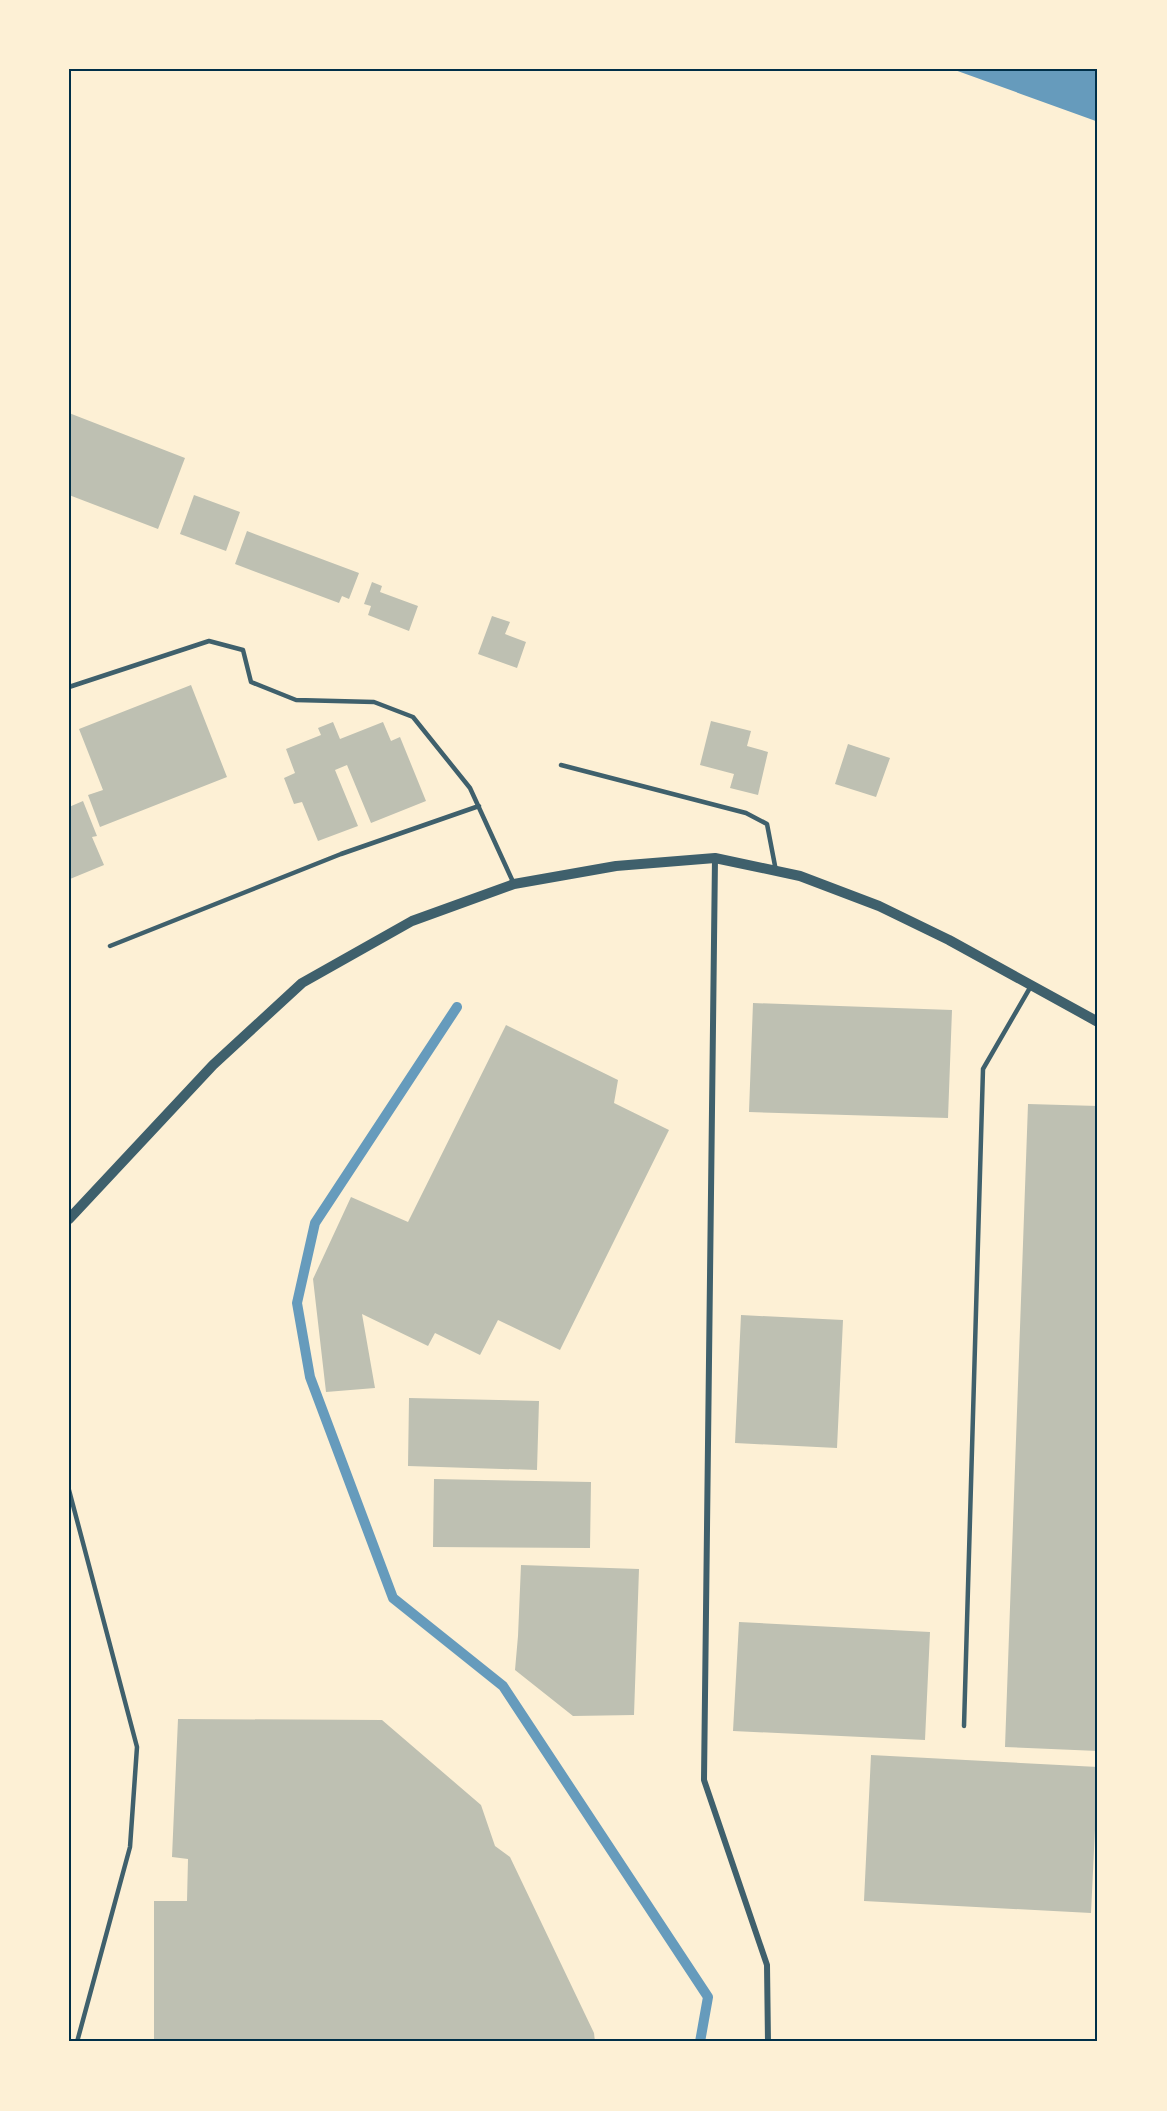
<svg xmlns="http://www.w3.org/2000/svg" width="1167" height="2111" viewBox="0 0 1167 2111" font-family="'Titillium Web',sans-serif">
<rect width="100%" height="100%" fill="#fdf0d5"/>
<path fill="#669bbc" d="M 952,69 L 1098,69 L 1098,122 L 1093,120 Z"/>
<g fill="none" stroke-linecap="round" stroke-linejoin="round">
<path stroke="#669bbc" stroke-width="10" d="M 457,1007 L 315,1223 L 297,1303 L 310,1377 L 393,1598 L 503,1686 L 708,1997 L 700,2042"/>
</g>
<path fill="#bec0b2" d="M 69,413 L 185,458 L 158,529 L 69,495 Z
M 194,495 L 240,512 L 226,551 L 180,534 Z
M 247,531 L 359,573 L 349,599 L 342,596 L 339,603 L 235,564 Z
M 372,582 L 382,586 L 380,592 L 418,606 L 409,631 L 368,615 L 371,606 L 364,604 Z
M 492,616 L 510,622 L 505,634 L 526,642 L 517,668 L 478,654 Z
M 191,685 L 227,777 L 100,827 L 88,795 L 103,790 L 79,729 Z
M 711,721 L 751,731 L 747,746 L 768,752 L 758,795 L 730,788 L 734,774 L 700,765 Z
M 333,722 L 340,739 L 383,722 L 391,741 L 400,737 L 426,801 L 371,823 L 347,765 L 335,770 L 358,826 L 318,841 L 302,802 L 294,804 L 284,778 L 295,773 L 286,749 L 321,735 L 318,728 Z
M 848,744 L 890,758 L 876,797 L 835,784 Z
M 83,801 L 97,836 L 92,837 L 104,865 L 70,879 L 69,807 Z
M 753,1003 L 952,1010 L 948,1118 L 749,1112 Z
M 506,1025 L 618,1080 L 614,1103 L 669,1130 L 560,1350 L 498,1320 L 480,1355 L 435,1333 L 428,1346 L 362,1314 L 375,1388 L 326,1392 L 313,1279 L 351,1197 L 408,1222 Z
M 1028,1104 L 1098,1106 L 1098,1751 L 1005,1747 Z
M 741,1315 L 843,1320 L 837,1448 L 735,1443 Z
M 409,1398 L 539,1401 L 537,1470 L 408,1466 Z
M 434,1479 L 591,1482 L 590,1548 L 433,1547 Z
M 521,1565 L 639,1569 L 634,1715 L 573,1716 L 515,1670 L 518,1636 Z
M 739,1622 L 930,1632 L 925,1740 L 733,1731 Z
M 178,1719 L 382,1720 L 481,1805 L 495,1846 L 510,1857 L 594,2033 L 595,2042 L 154,2042 L 154,1901 L 187,1901 L 188,1859 L 172,1857 Z
M 871,1755 L 1098,1767 L 1091,1913 L 864,1901 Z"/>
<g fill="none" stroke-linecap="round" stroke-linejoin="round">
<path stroke="#3f606c" stroke-width="4.5" d="M 69,687 L 209,641 L 243,650 L 251,682 L 296,700 L 374,702 L 413,717 L 470,788 L 514,884
M 561,765 L 746,813 L 767,824 L 776,871
M 110,946 L 341,854 L 479,806
M 69,1490 L 137,1747 L 130,1847 L 77,2042
M 964,1726 L 983,1069 L 1031,986"/>
<path stroke="#3f606c" stroke-width="6" d="M 715,858 L 704,1780 L 767,1965 L 768,2042"/>
<path stroke="#3f606c" stroke-width="10" d="M 69,1219 L 213,1065 L 302,983 L 412,921 L 514,884 L 616,866 L 715,858 L 800,876 L 879,906 L 949,940 L 1098,1022"/>
</g>
<rect width="1167" height="2111" fill="none" stroke="#fdf0d5" stroke-width="141"/>
<rect x="70" y="70" width="1026" height="1970" fill="none" stroke="#003049" stroke-width="2"/>
</svg>
